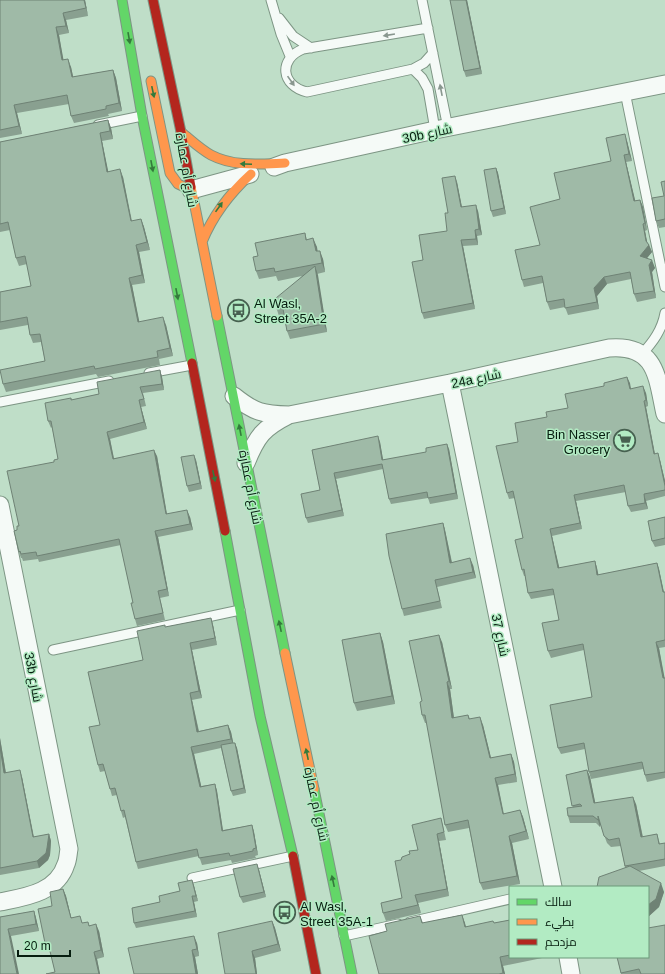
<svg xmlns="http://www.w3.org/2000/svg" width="665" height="974" viewBox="0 0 665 974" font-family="Helvetica,Cairo,sans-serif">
<rect width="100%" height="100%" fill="#bfdec8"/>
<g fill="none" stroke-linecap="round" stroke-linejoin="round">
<defs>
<path id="lane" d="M 271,0 L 281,34 L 290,56
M 422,0 L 448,128
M 279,18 L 293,36 L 311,48
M 428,28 L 303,49 C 278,59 281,86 307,92 L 413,69 L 424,63 L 433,53
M 413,69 L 422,78 L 428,89 L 435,130
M 625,92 L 665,287
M 98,125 L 142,116
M 642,354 C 653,342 662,330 665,313
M 149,373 L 192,365
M 0,402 L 109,381
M 53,650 L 240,610
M 192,878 L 293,856
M 410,922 L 510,899
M 344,936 L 398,924"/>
<path id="street" d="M 274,167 L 285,163 L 435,130 L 665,84
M 191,190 L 250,174
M 450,383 L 553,887
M 234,396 C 255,413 263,414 289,415 L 450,383 L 609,348 C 657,344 657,378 665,414
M 246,463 C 257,436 263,428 289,415
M 0,505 L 69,849 C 68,854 68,860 66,864 C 57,893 25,897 0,902
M 568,957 L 571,974"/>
<path id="fast" d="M 122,0 L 142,116 L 192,363
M 217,316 L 285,653
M 225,531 L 260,716 L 293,856
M 314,789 L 352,974"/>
<path id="slow" d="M 151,81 L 170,173 L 178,184 L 191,190
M 181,132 C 191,140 200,149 211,155 C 234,167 260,164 285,163
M 191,187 L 217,316
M 202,242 C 213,215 229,194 251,174
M 285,653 L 314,789"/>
<path id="jam" d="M 153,0 L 181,132 L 191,187
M 192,363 L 225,531
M 293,856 L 316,974"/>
</defs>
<use href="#lane" stroke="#7d9584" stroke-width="11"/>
<use href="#street" stroke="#7d9584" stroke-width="19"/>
<use href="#fast" stroke="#7d9584" stroke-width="11"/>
<use href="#slow" stroke="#7d9584" stroke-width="11"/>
<use href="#jam" stroke="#7d9584" stroke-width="11"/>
<use href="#lane" stroke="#f5faf7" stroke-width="9"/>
<use href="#street" stroke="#f5faf7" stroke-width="17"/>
<use href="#fast" stroke="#63d668" stroke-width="9"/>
<use href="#slow" stroke="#ff974d" stroke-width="9"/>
<use href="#jam" stroke="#b3261e" stroke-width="9"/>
</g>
<path fill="#89a090" d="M 0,0 L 85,0 L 88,16 L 66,20 L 69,33 L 59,35 L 63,60 L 71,67 L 73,77 L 113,70 L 116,78 L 122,111 L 108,114 L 109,116 L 74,123 L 71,116 L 69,104 L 17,113 L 22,134 L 0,138 Z
M 450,0 L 467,0 L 482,74 L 466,77 L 464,71 Z
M 108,120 L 111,128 L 113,139 L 102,141 L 108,172 L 123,177 L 132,221 L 141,219 L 144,227 L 150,250 L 139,252 L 145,283 L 132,285 L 139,322 L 166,325 L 173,356 L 159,359 L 160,365 L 98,377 L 96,374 L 6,392 L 3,384 L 45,361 L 41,342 L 33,343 L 30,335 L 28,325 L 0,330 L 0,292 L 31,286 L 27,264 L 19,266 L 16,258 L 10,230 L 0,232 L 0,142 Z
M 627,141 L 632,161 L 626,162 L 635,201 L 640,200 L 643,207 L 647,230 L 645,231 L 647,243 L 649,245 L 652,252 L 647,258 L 655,268 L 652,272 L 656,298 L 637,302 L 634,294 L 631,279 L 607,284 L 597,296 L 599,309 L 568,315 L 565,307 L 550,310 L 547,302 L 543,283 L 524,287 L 522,280 L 540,245 L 560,199 L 611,161 Z
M 496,168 L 498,173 L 506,214 L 493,217 L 491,211 Z
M 665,181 L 665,227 L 659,228 L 656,221 L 664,196 Z
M 457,182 L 462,207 L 478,211 L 482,235 L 477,236 L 478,245 L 463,246 L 475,309 L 424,319 L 422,313 L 447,231 L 448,213 Z
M 305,233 L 307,240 L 317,247 L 317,251 L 323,259 L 325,272 L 317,274 L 327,332 L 290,339 L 287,331 L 284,317 L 279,316 L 276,307 L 302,276 L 278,281 L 276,276 L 259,279 L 256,271 L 258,256 Z
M 160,370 L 162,377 L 164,390 L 143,393 L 146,406 L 141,407 L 147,429 L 110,439 L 114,458 L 157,456 L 167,514 L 190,517 L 193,530 L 158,537 L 169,596 L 160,598 L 165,620 L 137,626 L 135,619 L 133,603 L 121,545 L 39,562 L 38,559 L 23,561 L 22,558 L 21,558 L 19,552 L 17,530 L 19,526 L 54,462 L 58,459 L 52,427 L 51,428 L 48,421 L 71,398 L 72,400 L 99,394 Z
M 627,377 L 631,389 L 646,393 L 648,406 L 646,407 L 655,454 L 660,460 L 665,481 L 665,496 L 646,501 L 648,509 L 631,512 L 628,506 L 626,492 L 576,501 L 582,529 L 552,536 L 559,568 L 595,561 L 597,568 L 598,575 L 657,563 L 659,569 L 664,592 L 665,592 L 665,647 L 659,648 L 664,678 L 665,678 L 665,778 L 647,782 L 643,769 L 591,779 L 589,772 L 585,749 L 561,754 L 558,748 L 592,697 L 584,650 L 551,658 L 548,651 L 559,620 L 554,595 L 531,599 L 528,593 L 525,576 L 524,576 L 522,570 L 523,538 L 515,498 L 509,499 L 507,493 L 518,442 L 547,417 L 568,408 L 604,386 Z
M 380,442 L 383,460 L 449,449 L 458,499 L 430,504 L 428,498 L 391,504 L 389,499 L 383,469 L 336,479 L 344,516 L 308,523 L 306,518 L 320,490 L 312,450 Z
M 196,460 L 202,489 L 189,492 L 187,486 Z
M 665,518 L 665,545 L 655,547 L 652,541 Z
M 443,523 L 445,530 L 452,562 L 473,565 L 476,578 L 437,587 L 442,608 L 404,616 L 402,609 Z
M 211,618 L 213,625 L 217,645 L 192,650 L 202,698 L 192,700 L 199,731 L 228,725 L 231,732 L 233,743 L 237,748 L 246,793 L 233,796 L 231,791 L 221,748 L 194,754 L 201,786 L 215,784 L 217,791 L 223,830 L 252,825 L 254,832 L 258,855 L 255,856 L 256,858 L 232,863 L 231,860 L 202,865 L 199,856 L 138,869 L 136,862 L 125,817 L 123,818 L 121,811 L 117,795 L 112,796 L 105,771 L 100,772 L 98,765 L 100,725 L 166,627 Z
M 380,633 L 383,642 L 395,704 L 357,711 L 354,703 Z
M 442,642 L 452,689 L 450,689 L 454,718 L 468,715 L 470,719 L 483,725 L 491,758 L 511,754 L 514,762 L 517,782 L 498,785 L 504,814 L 520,810 L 523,817 L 529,839 L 512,843 L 520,884 L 483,890 L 480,883 L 469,828 L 448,832 L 445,825 L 427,723 L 425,723 L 422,715 L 422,701 Z
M 0,738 L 6,773 L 22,777 L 34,837 L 49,834 L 51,841 L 50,855 L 48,860 L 39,868 L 0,875 Z
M 587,770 L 590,777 L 595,803 L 636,804 L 643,837 L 657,834 L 660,844 L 665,843 L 665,866 L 639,871 L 664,892 L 659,907 L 648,917 L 648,887 L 625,868 L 621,846 L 611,847 L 607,843 L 600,824 L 600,827 L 596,823 L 570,823 L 568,816 L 573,807 L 566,775 Z
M 441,818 L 443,826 L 446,840 L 439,841 L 449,896 L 418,903 L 421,913 L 386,921 L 383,913 L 402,898 L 401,860 L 410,854 L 418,850 Z
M 257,864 L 259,870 L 266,897 L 243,903 L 240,897 Z
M 192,880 L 194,886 L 198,901 L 194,902 L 197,917 L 136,928 L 134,923 L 160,902 L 180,891 Z
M 63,889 L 66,896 L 71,917 L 82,923 L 89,925 L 99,931 L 104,957 L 97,959 L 100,974 L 46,974 L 55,972 L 50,950 L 48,950 L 45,943 L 52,906 Z
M 34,911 L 36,918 L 39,931 L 11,936 L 0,917 Z
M 462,915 L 466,927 L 494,923 L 510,920 L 510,957 L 547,957 L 503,966 L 505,974 L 379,974 L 420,916 L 423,923 Z
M 272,921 L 275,928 L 281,951 L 255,958 L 257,974 L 225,974 Z
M 197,943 L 199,956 L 195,957 L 198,974 L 134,974 Z
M 617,957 L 665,974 L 621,974 Z"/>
<path fill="#6f8275" d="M 84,0 L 85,0 L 88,16 Z
M 466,0 L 467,0 L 482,74 L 480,68 Z
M 63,13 L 66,20 L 69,33 L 66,26 Z
M 56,27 L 59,35 L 65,68 L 62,60 Z
M 68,59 L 71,67 L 75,85 L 72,77 Z
M 113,70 L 116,78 L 122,111 L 119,103 Z
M 14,105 L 17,113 L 22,134 L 19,126 Z
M 108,120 L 111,128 L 113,139 L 110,131 Z
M 100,133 L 102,141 L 110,180 L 107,172 Z
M 625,134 L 627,141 L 632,161 L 629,154 Z
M 624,155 L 626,162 L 637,208 L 634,201 Z
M 496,168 L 498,173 L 506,214 L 504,208 Z
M 120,169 L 123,177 L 133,229 L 131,221 Z
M 455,176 L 457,182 L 463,213 L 461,207 Z
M 640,200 L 643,207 L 647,230 L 645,223 Z
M 476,205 L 478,211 L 482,235 L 479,229 Z
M 141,219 L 144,227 L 150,250 L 147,242 Z
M 643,224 L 645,231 L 648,246 L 649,245 L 652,252 L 643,263 L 640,256 L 646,241 Z
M 475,230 L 477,236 L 478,245 L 476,239 Z
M 313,238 L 317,247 L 319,260 L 316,251 Z
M 461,240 L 463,246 L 475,309 L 473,303 Z
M 136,245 L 139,252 L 145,283 L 142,275 Z
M 320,251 L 323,259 L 325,272 L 322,263 Z
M 652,260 L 655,268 L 652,272 L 656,298 L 654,291 L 649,265 Z
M 315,266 L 318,275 L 327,332 L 324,324 Z
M 604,277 L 607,284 L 597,296 L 599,309 L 597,302 L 594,288 Z
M 129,278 L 132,285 L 141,330 L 138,322 Z
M 163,317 L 166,325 L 173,356 L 170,348 Z
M 160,370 L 162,377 L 164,390 L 162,384 Z
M 627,377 L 630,383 L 632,395 L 630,389 Z
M 643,386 L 646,393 L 648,406 L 646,400 Z
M 139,400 L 141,407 L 147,429 L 144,422 Z
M 644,401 L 646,407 L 656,460 L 654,454 Z
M 107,432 L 110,439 L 115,465 L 113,459 Z
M 378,436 L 380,442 L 384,465 L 382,460 Z
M 447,444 L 449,449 L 458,499 L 456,493 Z
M 154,450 L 157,456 L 168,521 L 166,514 Z
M 658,453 L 660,460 L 665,481 L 665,486 Z
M 194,455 L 196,460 L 202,489 L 200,483 Z
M 334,473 L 336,479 L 344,516 L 342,510 Z
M 644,494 L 646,501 L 648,509 L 645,503 Z
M 574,495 L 576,501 L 582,529 L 580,523 Z
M 187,510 L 190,517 L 193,530 L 190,524 Z
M 443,523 L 445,530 L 453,569 L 450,563 Z
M 550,529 L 552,536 L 561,575 L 558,568 Z
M 155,531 L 158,537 L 169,596 L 167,589 Z
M 470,558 L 473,565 L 476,578 L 473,572 Z
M 595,561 L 597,568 L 600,582 L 597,575 Z
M 657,563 L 659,569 L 665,598 L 663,592 Z
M 211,618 L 213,625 L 217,645 L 215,638 Z
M 380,633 L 383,642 L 395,704 L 392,696 Z
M 439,635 L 442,642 L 452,689 L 449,681 Z
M 656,642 L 659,648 L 665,680 L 663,678 Z
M 190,643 L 192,650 L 202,698 L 199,691 Z
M 447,682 L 450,689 L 455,726 L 452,718 Z
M 190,693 L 192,700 L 200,738 L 197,732 Z
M 480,717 L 483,725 L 493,766 L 490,758 Z
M 228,725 L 231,732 L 234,746 L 231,739 Z
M 0,738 L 7,780 L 4,773 L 0,747 Z
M 235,743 L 237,748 L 246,793 L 244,788 Z
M 191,747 L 194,754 L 203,794 L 200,787 Z
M 511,754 L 514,762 L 517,782 L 515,774 Z
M 20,770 L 22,777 L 35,844 L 33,837 Z
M 587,770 L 590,777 L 597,811 L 594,803 Z
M 495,778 L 498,785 L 505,822 L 503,814 Z
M 215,784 L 217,791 L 224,838 L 222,831 Z
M 633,797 L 636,804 L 644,844 L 641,837 Z
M 520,810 L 523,817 L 529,839 L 526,831 Z
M 598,816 L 600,823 L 600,827 L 598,820 Z
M 252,825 L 254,832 L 258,855 L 256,848 Z
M 49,834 L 51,841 L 50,855 L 48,860 L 39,868 L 37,861 Z
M 437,834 L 439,841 L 449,896 L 447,889 Z
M 509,836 L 512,843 L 520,884 L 517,876 Z
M 257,864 L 259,870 L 266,897 L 264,892 Z
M 192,880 L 194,886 L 198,901 L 196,896 Z
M 661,883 L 664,892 L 659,907 L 648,917 L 648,905 Z
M 63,889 L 66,896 L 73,925 L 71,918 Z
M 415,895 L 418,903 L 421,913 L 418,905 Z
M 192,896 L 194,902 L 197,917 L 195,911 Z
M 34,911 L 36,918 L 39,931 L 36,924 Z
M 462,915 L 465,923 L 468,936 L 465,927 Z
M 272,921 L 275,928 L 281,951 L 278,944 Z
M 96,924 L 99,931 L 104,957 L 101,950 Z
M 8,929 L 11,936 L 19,974 L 17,974 Z
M 194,936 L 197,943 L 199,956 L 197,949 Z
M 192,950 L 195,957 L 198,974 L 196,974 Z
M 252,951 L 255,958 L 257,974 L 256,974 Z
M 94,952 L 97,959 L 100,974 L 99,974 Z
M 500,957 L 503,966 L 505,974 L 504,974 L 503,973 Z"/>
<path fill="#9fbaa7" stroke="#6f8275" d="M 0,0 L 84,0 L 86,8 L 63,13 L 66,26 L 56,27 L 62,60 L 68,59 L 72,77 L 113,70 L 119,103 L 106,106 L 106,109 L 71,116 L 67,95 L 14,105 L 19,126 L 0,130 Z
M 450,0 L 466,0 L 480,68 L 464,71 Z
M 108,120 L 110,131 L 100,133 L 107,172 L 120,169 L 131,221 L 141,219 L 147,242 L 136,245 L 142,275 L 129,278 L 138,322 L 163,317 L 170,348 L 157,351 L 158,357 L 95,369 L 94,366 L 3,384 L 0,370 L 45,361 L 40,334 L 30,335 L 27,317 L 0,322 L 0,292 L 31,286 L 25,256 L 16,258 L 8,222 L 0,224 L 0,142 Z
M 625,134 L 629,154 L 624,155 L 634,201 L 640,200 L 645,223 L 643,224 L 646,241 L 649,245 L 640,256 L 652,260 L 649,265 L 654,291 L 634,294 L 630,272 L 604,277 L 594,288 L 597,302 L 565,308 L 564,299 L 547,302 L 542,276 L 522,280 L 515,250 L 540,245 L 530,207 L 560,199 L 554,173 L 611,161 L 606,138 Z
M 496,168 L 504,208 L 491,211 L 484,170 Z
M 455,176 L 461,207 L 476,205 L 479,229 L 475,230 L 476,239 L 461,240 L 473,303 L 422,313 L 412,262 L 423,260 L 419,235 L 447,231 L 445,213 L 448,213 L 442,178 Z
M 665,181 L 665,219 L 656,221 L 652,198 L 664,196 L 661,182 Z
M 305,233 L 306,240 L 313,238 L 316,251 L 320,251 L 322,263 L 275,272 L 274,268 L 256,271 L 253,257 L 258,256 L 255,243 Z
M 315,266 L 324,324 L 287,331 L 283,309 L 276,307 L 276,298 Z
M 160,370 L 162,384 L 140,387 L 144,399 L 139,400 L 144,422 L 107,432 L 113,459 L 154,450 L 166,514 L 187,510 L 190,524 L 155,531 L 167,589 L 158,591 L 163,613 L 135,619 L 131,603 L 133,603 L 119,539 L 37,556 L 36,552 L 21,554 L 20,551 L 19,552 L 14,531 L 17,530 L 17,526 L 19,526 L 7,471 L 54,462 L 54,460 L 58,459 L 51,421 L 48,421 L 45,403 L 71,398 L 71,400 L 99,394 L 97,382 Z
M 627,377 L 630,389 L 643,386 L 646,400 L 644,401 L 654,454 L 658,453 L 665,486 L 665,490 L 644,494 L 645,503 L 628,506 L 624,485 L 574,495 L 580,523 L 550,529 L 558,568 L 595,561 L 597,575 L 657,563 L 663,592 L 665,592 L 665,640 L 656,642 L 663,678 L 665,678 L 665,772 L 645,775 L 642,762 L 589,772 L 584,743 L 558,748 L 550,705 L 592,697 L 583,644 L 548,651 L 542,623 L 559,620 L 553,589 L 528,593 L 524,569 L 522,570 L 515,540 L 523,538 L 513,491 L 507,493 L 496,446 L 518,442 L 515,423 L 547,417 L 546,412 L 568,408 L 565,394 L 604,386 L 604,383 Z
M 378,436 L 382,460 L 426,452 L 426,448 L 447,444 L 456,493 L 428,498 L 427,492 L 389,499 L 382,464 L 334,473 L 342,510 L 306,518 L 301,494 L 320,490 L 312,450 Z
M 194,455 L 200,483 L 187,486 L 181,457 Z
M 665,517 L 665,538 L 652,541 L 648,521 Z
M 443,523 L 450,563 L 470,558 L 473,572 L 435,580 L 440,601 L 402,609 L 389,556 L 386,534 Z
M 211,618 L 215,638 L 190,643 L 199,691 L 190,693 L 197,732 L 228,725 L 231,739 L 191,747 L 200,787 L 215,784 L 222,831 L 252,825 L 256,848 L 253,849 L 253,851 L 230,856 L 229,853 L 199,858 L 197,849 L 136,862 L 124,810 L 121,811 L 115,788 L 110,789 L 103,764 L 98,765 L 89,727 L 100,725 L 88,672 L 143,660 L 137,631 L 165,625 L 165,627 Z
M 380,633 L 392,696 L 354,703 L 342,640 Z
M 439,635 L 449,681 L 447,682 L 452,718 L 468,715 L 469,719 L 480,717 L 490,758 L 511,754 L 515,774 L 495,778 L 503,814 L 520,810 L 526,831 L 509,836 L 517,876 L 480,883 L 468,820 L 445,825 L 425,715 L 422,715 L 420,702 L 422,701 L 409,641 Z
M 232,743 L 235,743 L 244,788 L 231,791 L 221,745 Z
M 0,747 L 4,773 L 20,770 L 33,837 L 49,834 L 47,848 L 46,853 L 37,861 L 0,868 Z
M 587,770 L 594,803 L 633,797 L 641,837 L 657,834 L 659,844 L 665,843 L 665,859 L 625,866 L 619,838 L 609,840 L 604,836 L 598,816 L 598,820 L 593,816 L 568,816 L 567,808 L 582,806 L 580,804 L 572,806 L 566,775 Z
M 441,818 L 444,832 L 437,834 L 447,889 L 415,895 L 418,905 L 383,913 L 381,903 L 402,898 L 395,861 L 401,860 L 402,857 L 410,854 L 409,851 L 418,850 L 412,825 Z
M 257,864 L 264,892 L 240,897 L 233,869 Z
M 630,866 L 661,883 L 656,899 L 648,905 L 648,887 L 597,887 L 599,877 Z
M 192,880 L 196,896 L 192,896 L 195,911 L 134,923 L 132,908 L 160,902 L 159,896 L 180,891 L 178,883 Z
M 63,889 L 71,918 L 80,916 L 82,923 L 88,922 L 89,926 L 96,924 L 101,950 L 94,952 L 99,974 L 46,974 L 55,972 L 48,943 L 45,943 L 38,909 L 52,906 L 50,892 Z
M 34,911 L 36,924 L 8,929 L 17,974 L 0,974 L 0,917 Z
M 462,915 L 465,927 L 493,921 L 494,923 L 510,920 L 510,955 L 500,957 L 503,973 L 499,974 L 379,974 L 369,936 L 387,931 L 385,924 L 420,916 L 422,923 Z
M 272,921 L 278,944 L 252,951 L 256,974 L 225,974 L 218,933 Z
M 665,925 L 665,974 L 641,974 L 639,969 L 621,973 L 617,957 L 648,957 L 648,928 Z
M 194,936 L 197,949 L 192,950 L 196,974 L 134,974 L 128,948 Z"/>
<defs><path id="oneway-solid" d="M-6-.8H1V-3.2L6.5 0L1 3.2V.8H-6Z"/></defs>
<g fill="#89978f">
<use href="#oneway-solid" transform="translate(389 35) rotate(171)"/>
<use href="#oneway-solid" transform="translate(291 81) rotate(55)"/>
<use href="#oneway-solid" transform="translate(441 90) rotate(-101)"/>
</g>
<g fill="#347a3c">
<use href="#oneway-solid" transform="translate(129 38) rotate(80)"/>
<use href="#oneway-solid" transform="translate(153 92) rotate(78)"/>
<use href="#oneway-solid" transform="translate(246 164) rotate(-178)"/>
<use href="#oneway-solid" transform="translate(152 166) rotate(79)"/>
<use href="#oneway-solid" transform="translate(219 207) rotate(-55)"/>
<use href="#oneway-solid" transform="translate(177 294) rotate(79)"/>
<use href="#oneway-solid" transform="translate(240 430) rotate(-101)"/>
<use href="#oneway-solid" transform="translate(214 476) rotate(78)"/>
<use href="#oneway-solid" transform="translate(280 626) rotate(-102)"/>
<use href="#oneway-solid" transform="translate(307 754) rotate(-102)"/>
<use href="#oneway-solid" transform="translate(333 881) rotate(-102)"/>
</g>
<defs>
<symbol id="bus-ring" viewBox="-11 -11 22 22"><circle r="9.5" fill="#b2ebc3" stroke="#476150" stroke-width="1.5"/><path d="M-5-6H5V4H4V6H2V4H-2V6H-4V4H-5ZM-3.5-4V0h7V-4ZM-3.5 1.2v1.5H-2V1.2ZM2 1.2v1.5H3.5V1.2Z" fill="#476150"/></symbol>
<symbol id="supermarket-ring" viewBox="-11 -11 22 22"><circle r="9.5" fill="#b2ebc3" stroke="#476150" stroke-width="1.5"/><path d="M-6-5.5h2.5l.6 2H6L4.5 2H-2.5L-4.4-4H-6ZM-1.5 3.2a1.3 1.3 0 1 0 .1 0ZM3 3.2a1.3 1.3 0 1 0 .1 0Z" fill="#476150"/></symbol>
</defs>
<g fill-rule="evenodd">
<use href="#bus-ring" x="226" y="298" width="25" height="25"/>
<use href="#supermarket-ring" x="612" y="428" width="25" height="25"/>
<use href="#bus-ring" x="272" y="900" width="25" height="25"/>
</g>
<g text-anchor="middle" stroke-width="3" stroke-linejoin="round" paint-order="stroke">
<g font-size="13" fill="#061d0f" stroke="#b2ebc3">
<text transform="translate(427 133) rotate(-12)" y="5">30b شارع</text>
<text transform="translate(187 170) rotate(80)" y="5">شارع أم عمارة</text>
<text transform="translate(476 378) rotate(-12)" y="5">24a شارع</text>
<text transform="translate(251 487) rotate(79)" y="5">شارع أم عمارة</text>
<text transform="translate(501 635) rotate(78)" y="5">شارع 37</text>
<text transform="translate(34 677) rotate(79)" y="5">33b شارع</text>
<text transform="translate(317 804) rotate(78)" y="5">شارع أم عمارة</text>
</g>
<g font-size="13" fill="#061d0f" stroke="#b2ebc3" text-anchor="start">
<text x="254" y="308">Al Wasl,<tspan x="254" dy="15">Street 35A-2</tspan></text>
<text x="610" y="439" text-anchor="end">Bin Nasser<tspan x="610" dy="15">Grocery</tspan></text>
<text x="300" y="911">Al Wasl,<tspan x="300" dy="15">Street 35A-1</tspan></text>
</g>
</g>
<rect x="509" y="886" width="140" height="72" fill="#b2ebc3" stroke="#6d997b"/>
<rect x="517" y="899" width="20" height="6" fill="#63d668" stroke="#6d997b"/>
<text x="545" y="906" font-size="12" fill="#061d0f">سالك</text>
<rect x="517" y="919" width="20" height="6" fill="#ff974d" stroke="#6d997b"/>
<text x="545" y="926" font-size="12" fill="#061d0f">بطيء</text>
<rect x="517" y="939" width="20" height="6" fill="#b3261e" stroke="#6d997b"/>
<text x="545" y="946" font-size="12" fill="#061d0f">مزدحم</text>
<path d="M18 950v6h52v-6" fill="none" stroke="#061d0f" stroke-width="2"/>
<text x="24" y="950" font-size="12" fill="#061d0f" stroke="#b2ebc3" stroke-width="3" paint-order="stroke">20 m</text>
</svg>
